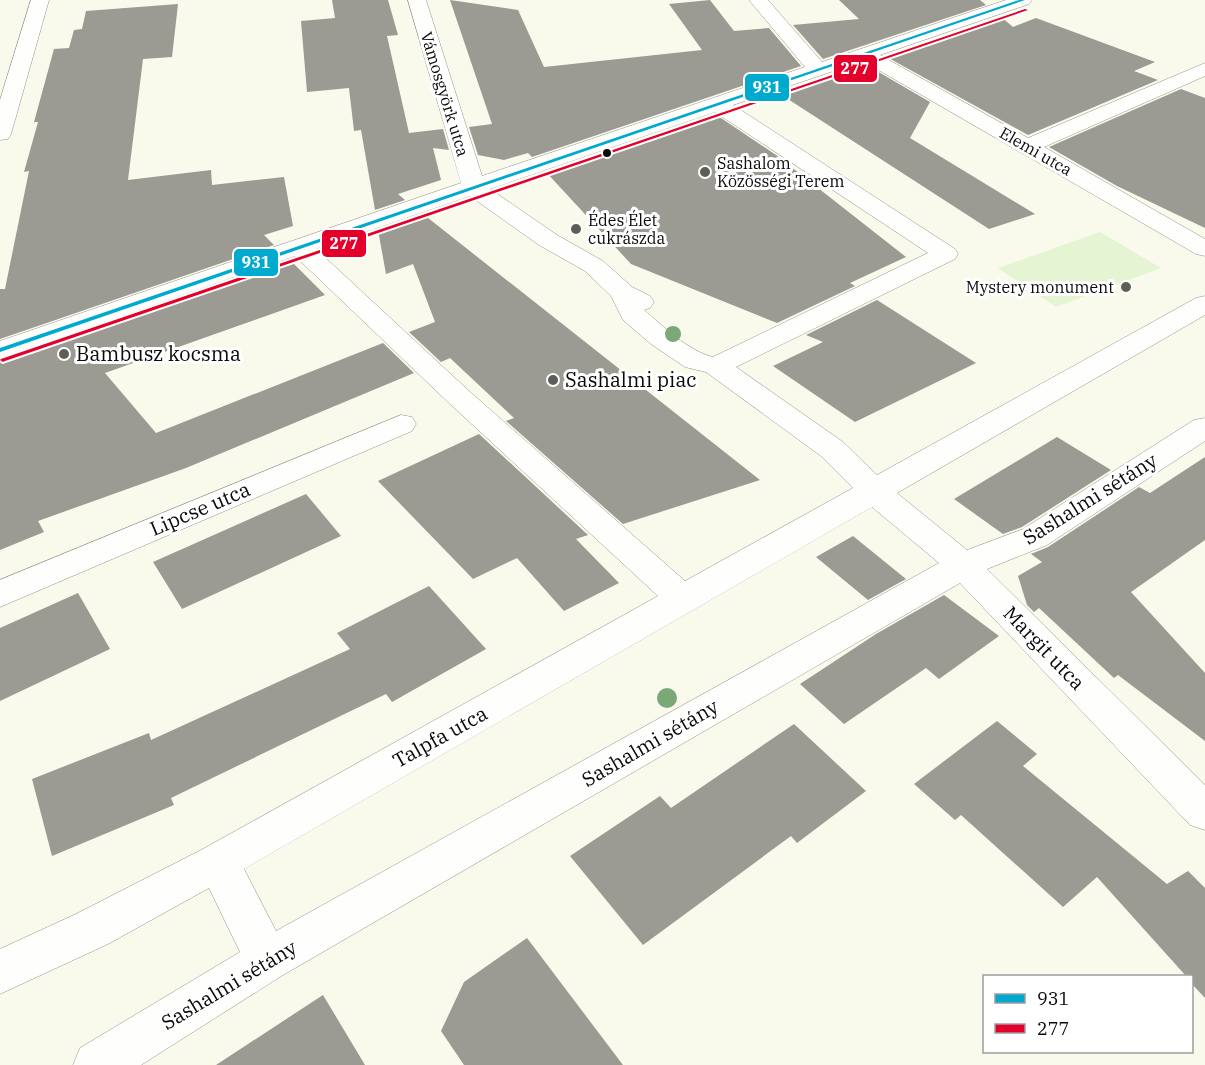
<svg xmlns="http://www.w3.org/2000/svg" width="1205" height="1065" viewBox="0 0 1205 1065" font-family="'IBM Plex Serif',serif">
<rect width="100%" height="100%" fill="#f9f9ec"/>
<path fill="#e5f5d4" d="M 1100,232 L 1161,268 L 1056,307 L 998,268 Z"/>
<path fill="#9b9a93" d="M 332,0 L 388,0 L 398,35 L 387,36 L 409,133 L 443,129 L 449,150 L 433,148 L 441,180 L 398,194 L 405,200 L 375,210 L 361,130 L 354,131 L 349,88 L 307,92 L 301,21 L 335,18 Z
M 450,0 L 518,10 L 544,67 L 702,50 L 669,4 L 710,0 L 734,31 L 769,28 L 801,66 L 532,157 L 528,153 L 504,160 L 478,155 L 469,127 L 492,124 Z
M 839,0 L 980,0 L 986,5 L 823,59 L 793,25 L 859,19 Z
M 178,4 L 172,57 L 143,59 L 128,180 L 211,170 L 212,185 L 284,177 L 293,226 L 264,235 L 274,245 L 0,339 L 0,289 L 5,289 L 29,171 L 24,172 L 38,122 L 34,122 L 54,49 L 69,48 L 74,30 L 82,29 L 86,11 Z
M 1000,16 L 1013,27 L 1036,18 L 1155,62 L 1134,71 L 1158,80 L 1028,135 L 885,56 Z
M 863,63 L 930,102 L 910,138 L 1035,214 L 989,229 L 777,92 Z
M 1181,89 L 1205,98 L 1205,228 L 1117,186 L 1049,147 Z
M 715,114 L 776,155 L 906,257 L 850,283 L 855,286 L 777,323 L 631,264 L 546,172 Z
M 423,214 L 760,480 L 623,524 L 506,421 L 514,418 L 450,358 L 441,362 L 409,332 L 435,322 L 413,264 L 386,274 L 378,230 Z
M 290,260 L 325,295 L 105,373 L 156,433 L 383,343 L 414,373 L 186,468 L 38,521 L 44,532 L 0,550 L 0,360 Z
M 877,300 L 976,363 L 855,422 L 773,366 L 823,342 L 806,335 Z
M 479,434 L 588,535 L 576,539 L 619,583 L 564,611 L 517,558 L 473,579 L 378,481 Z
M 1057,437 L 1111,470 L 1022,527 L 1003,534 L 954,499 Z
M 1205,457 L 1205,540 L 1131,592 L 1205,673 L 1205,741 L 1118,675 L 1114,678 L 1039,608 L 1034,612 L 1027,605 L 1018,576 L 1042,562 L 1031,554 L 1048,547 L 1139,487 L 1150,493 Z
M 306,494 L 341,536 L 182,609 L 153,562 Z
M 853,536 L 906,579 L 868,600 L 816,557 Z
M 429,586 L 486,649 L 392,702 L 386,694 L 171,798 L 174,805 L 52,856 L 32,779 L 149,733 L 151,740 L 350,649 L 337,633 Z
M 78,593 L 110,649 L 0,701 L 0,628 Z
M 944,595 L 999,636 L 939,679 L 926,668 L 844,724 L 800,684 L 876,634 Z
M 997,721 L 1037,754 L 1023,766 L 1167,884 L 1188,871 L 1205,888 L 1205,998 L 1191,983 L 1191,976 L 1186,976 L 1097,877 L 1063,907 L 961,815 L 955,820 L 914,784 Z
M 794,724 L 866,791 L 797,843 L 791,836 L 643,945 L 570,856 L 660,796 L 671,808 Z
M 527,938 L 623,1065 L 464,1065 L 441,1031 L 464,982 Z
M 323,995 L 365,1065 L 216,1065 Z"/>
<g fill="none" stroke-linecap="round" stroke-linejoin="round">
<defs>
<path id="minor" d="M 31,0 L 49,0 L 11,134 L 8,139 L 0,140 L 0,100 Z
M 408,0 L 426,0 L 482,176 L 805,67 L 749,0 L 768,0 L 822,62 L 1006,0 L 1032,0 L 1029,4 L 880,55 L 1028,138 L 1205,63 L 1205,76 L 1044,147 L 1205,239 L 1205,256 L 1196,254 L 863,61 L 733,105 L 955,249 L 958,254 L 955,259 L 736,367 L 843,442 L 877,475 L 1196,298 L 1205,296 L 1205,315 L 897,493 L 967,550 L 1023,529 L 1194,420 L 1205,418 L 1205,441 L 1047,545 L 987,569 L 1205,785 L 1205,830 L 1190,825 L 960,583 L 283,975 L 141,1065 L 73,1065 L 80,1048 L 240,952 L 209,888 L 108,944 L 0,994 L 0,949 L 76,914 L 203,849 L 658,596 L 449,403 L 295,256 L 0,358 L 0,341 L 461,183 ZM 715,112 L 928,253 L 713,357 C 688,351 663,326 644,310 L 650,308 L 654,302 L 650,296 L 632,287 L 603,261 L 557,235 L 490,189 ZM 470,196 L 539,245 L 585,271 L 611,296 L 623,320 L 651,344 L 685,367 L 706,372 L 821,456 L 853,488 L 685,581 L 469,391 L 316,249 ZM 872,507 L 939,563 L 276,931 L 244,869 Z
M 401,415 L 412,417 L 416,424 L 412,431 L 0,607 L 0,580 Z"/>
</defs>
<use href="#minor" stroke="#92928c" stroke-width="1"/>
<use href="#minor" fill="#fefefc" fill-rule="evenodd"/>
<defs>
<path id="bus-1" d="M 1019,0 L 1025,0 L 0,352 L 0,348 Z"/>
<path id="bus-2" d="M 1025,9 L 1028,10 L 5,361 L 3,362 L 0,360 L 1,359 Z"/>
</defs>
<use href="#bus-1" stroke="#fff" stroke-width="4"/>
<use href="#bus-2" stroke="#fff" stroke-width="4"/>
<use href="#bus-1" fill="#00a9ce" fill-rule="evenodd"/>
<use href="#bus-2" fill="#e4002b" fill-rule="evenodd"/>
</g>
<g fill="#7ca878">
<circle cx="673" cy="334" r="8"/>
<circle cx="667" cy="698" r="10"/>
</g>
<circle fill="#0a0a0a" stroke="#fff" stroke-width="2" cx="607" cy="153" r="5"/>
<g fill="#5e5e59" stroke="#fff" stroke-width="2">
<circle cx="705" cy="172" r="6"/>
<circle cx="576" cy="229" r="6"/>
<circle cx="1126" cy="287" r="6"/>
<circle cx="64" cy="354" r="6"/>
<circle cx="553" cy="380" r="6"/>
</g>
<g text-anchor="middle" stroke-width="6" stroke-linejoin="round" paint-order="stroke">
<g font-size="16" fill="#0a0a0a" stroke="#fff">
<text transform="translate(445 94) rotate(73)" y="6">Vámosgyörk utca</text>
<text transform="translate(1036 151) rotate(30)" y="6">Elemi utca</text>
</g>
<g font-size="16" fill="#0a0a0a" stroke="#fff" text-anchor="start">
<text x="717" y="169">Sashalom<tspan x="717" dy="18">Közösségi Terem</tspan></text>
<text x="588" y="226">Édes Élet<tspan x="588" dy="18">cukrászda</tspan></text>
<text x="1114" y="293" text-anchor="end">Mystery monument</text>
</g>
<g font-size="20" fill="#0a0a0a" stroke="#fff" text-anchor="start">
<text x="76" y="361">Bambusz kocsma</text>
<text x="565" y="387">Sashalmi piac</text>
</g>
<g font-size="20" fill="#0a0a0a" stroke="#fff">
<text transform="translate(1090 499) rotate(-32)" y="7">Sashalmi sétány</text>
<text transform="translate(200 509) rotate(-23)" y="7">Lipcse utca</text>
<text transform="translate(1044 648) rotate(46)" y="7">Margit utca</text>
<text transform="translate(440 737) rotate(-29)" y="7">Talpfa utca</text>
<text transform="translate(650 743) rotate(-30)" y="7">Sashalmi sétány</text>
<text transform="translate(229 985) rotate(-31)" y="7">Sashalmi sétány</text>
</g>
</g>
<g stroke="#fff" stroke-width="2">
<rect x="833" y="54" width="45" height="29" rx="6" fill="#e4002b"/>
<rect x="744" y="73" width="46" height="29" rx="6" fill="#00a9ce"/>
<rect x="321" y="229" width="46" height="29" rx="6" fill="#e4002b"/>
<rect x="233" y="248" width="46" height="29" rx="6" fill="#00a9ce"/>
</g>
<g font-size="16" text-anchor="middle" font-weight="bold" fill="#fff">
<text x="855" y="74">277</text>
<text x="767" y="93">931</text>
<text x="344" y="249">277</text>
<text x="256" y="268">931</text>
</g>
<rect x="983" y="975" width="210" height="78" fill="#ffffff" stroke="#9d9d9d" stroke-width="1.5"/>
<rect x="995" y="994" width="30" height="9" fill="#00a9ce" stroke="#9d9d9d" stroke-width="1.5"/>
<text x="1037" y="1005" font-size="18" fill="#0a0a0a">931</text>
<rect x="995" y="1024" width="30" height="9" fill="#e4002b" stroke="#9d9d9d" stroke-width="1.5"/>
<text x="1037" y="1035" font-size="18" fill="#0a0a0a">277</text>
</svg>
